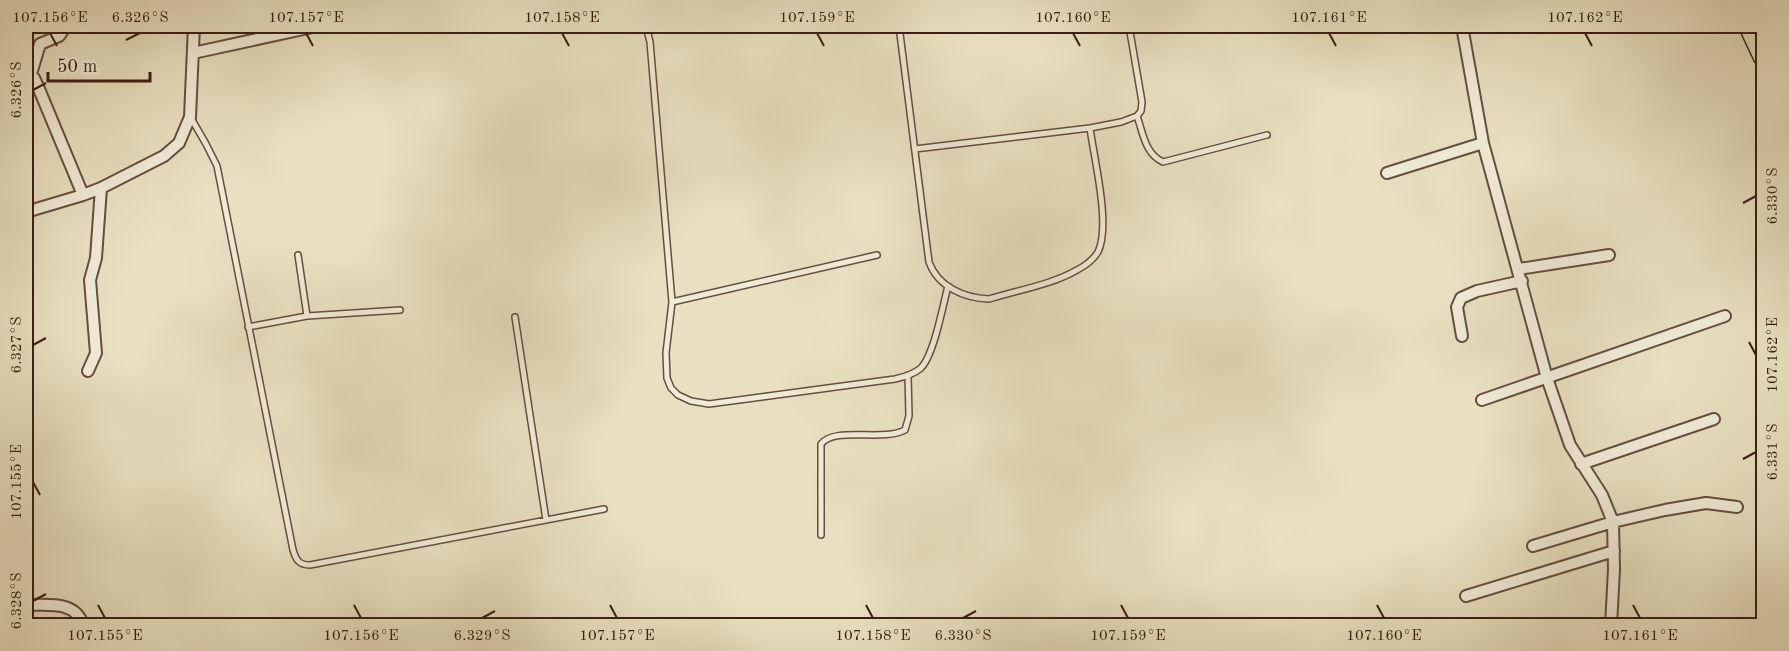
<svg xmlns="http://www.w3.org/2000/svg" width="1789" height="651" viewBox="0 0 1789 651" font-family="'Old Standard TT',serif">
<rect width="100%" height="100%" fill="#e8e0c1"/>
<filter id="stains"><feTurbulence type="fractalNoise" baseFrequency=".00333" numOctaves="4"/><feColorMatrix values="0 0 0 0 .2 0 0 0 0 .09 0 0 0 0 .02 0 0 0 .5 -.17"/></filter>
<radialGradient id="worn" r=".72"><stop offset=".6" stop-color="#630" stop-opacity="0"/><stop offset="1" stop-color="#630" stop-opacity=".3"/></radialGradient>
<g fill="none" stroke-linecap="round" stroke-linejoin="round">
<defs>
<path id="service" d="M 646,26 L 650,42 L 672,302 L 666,353 L 667,378 L 671,388 L 678,395 L 691,401 L 709,404 L 895,379 C 904,377 914,374 921,368 C 934,355 943,305 948,286
M 899,26 L 929,262 C 938,287 964,298 989,299 C 1018,290 1051,285 1077,270 C 1085,266 1093,260 1098,252 C 1111,225 1094,159 1090,128
M 1137,116 C 1143,133 1145,154 1163,162 L 1267,135
M 191,118 L 206,144 L 217,166 L 293,550 C 296,560 299,565 310,565 L 604,509
M 915,149 L 1090,128 L 1121,122 L 1137,116 L 1141,111 L 1142,102 L 1129,26
M 298,255 L 307,316
M 672,302 L 877,255
M 515,317 L 546,520
M 248,327 L 307,316 L 400,310
M 821,535 L 821,444 C 835,426 882,442 905,430 L 909,416 L 908,375"/>
<path id="minor" d="M 1462,26 L 1483,143 L 1547,378 L 1570,445 L 1602,495 L 1613,522 L 1614,569 L 1611,626
M 193,53 L 317,26
M 26,75 L 34,78 L 39,89 L 83,195
M 30,77 L 40,44 L 59,36 L 62,32 L 62,26
M 1387,173 L 1483,143
M 26,212 L 83,195 L 101,188 L 164,156 L 179,143 L 190,117 L 194,26
M 1519,269 L 1609,255
M 1462,336 L 1457,307 L 1461,298 L 1477,291 L 1522,281
M 88,371 L 96,353 L 90,280 L 96,258 L 101,188
M 1482,400 L 1725,316
M 1581,464 L 1714,419
M 1533,546 L 1613,522 L 1665,510 L 1706,503 L 1737,507
M 1466,596 L 1614,551
M 26,605 C 46,605 77,600 83,626"/>
<path id="motorway" d="M 1750,26 L 1764,56"/>
</defs>
<use href="#service" stroke="#664e3e" stroke-width="8"/>
<use href="#minor" stroke="#664e3e" stroke-width="14"/>
<use href="#motorway" stroke="#3a1d13" stroke-width="24"/>
<use href="#service" stroke="#f0ebd7" stroke-width="5"/>
<use href="#minor" stroke="#f0ebd7" stroke-width="10"/>
<use href="#motorway" stroke="#e8e0c1" stroke-width="21"/>
</g>
<path fill="none" stroke="#3a1d13" stroke-width="2" d="M 50,33 L 57,46M 306,33 L 313,46M 562,33 L 569,46M 817,33 L 824,46M 1073,33 L 1080,46M 1329,33 L 1336,46M 1585,33 L 1592,46M 126,40 L 140,33M 33,90 L 46,83M 1743,203 L 1756,196M 1749,342 L 1756,355M 33,345 L 46,338M 1743,459 L 1756,452M 33,482 L 40,495M 33,601 L 46,594M 98,605 L 105,618M 354,605 L 361,618M 610,605 L 617,618M 866,605 L 873,618M 1121,605 L 1128,618M 1377,605 L 1384,618M 1633,605 L 1640,618M 482,618 L 495,611M 963,618 L 976,611"/>
<rect width="1789" height="651" fill="none" stroke="#e8e0c1" stroke-width="66"/>
<path d="M48 72v9h102v-9" fill="none" stroke="#3a1d13" stroke-width="3"/>
<text x="57" y="72" font-size="18" fill="#3a1d13" stroke="#f0ebd7" stroke-width="4.5" paint-order="stroke">50 m</text>
<rect x="33" y="33" width="1723" height="585" fill="none" stroke="#3a1d13" stroke-width="2"/>
<g font-size="15" text-anchor="middle" fill="#3a1d13">
<text x="50" y="22">107.156°E</text>
<text x="140" y="22">6.326°S</text>
<text x="306" y="22">107.157°E</text>
<text x="562" y="22">107.158°E</text>
<text x="817" y="22">107.159°E</text>
<text x="1073" y="22">107.160°E</text>
<text x="1329" y="22">107.161°E</text>
<text x="1585" y="22">107.162°E</text>
<text transform="translate(16 90) rotate(-90)" y="5">6.326°S</text>
<text transform="translate(1772 196) rotate(-90)" y="5">6.330°S</text>
<text transform="translate(16 345) rotate(-90)" y="5">6.327°S</text>
<text transform="translate(1772 355) rotate(-90)" y="5">107.162°E</text>
<text transform="translate(1772 452) rotate(-90)" y="5">6.331°S</text>
<text transform="translate(16 482) rotate(-90)" y="5">107.155°E</text>
<text transform="translate(16 601) rotate(-90)" y="5">6.328°S</text>
<text x="105" y="640">107.155°E</text>
<text x="361" y="640">107.156°E</text>
<text x="482" y="640">6.329°S</text>
<text x="617" y="640">107.157°E</text>
<text x="873" y="640">107.158°E</text>
<text x="963" y="640">6.330°S</text>
<text x="1128" y="640">107.159°E</text>
<text x="1384" y="640">107.160°E</text>
<text x="1640" y="640">107.161°E</text>
</g>
<rect width="100%" height="100%" filter="url(#stains)"/>
<rect width="100%" height="100%" fill="url(#worn)"/>
</svg>
